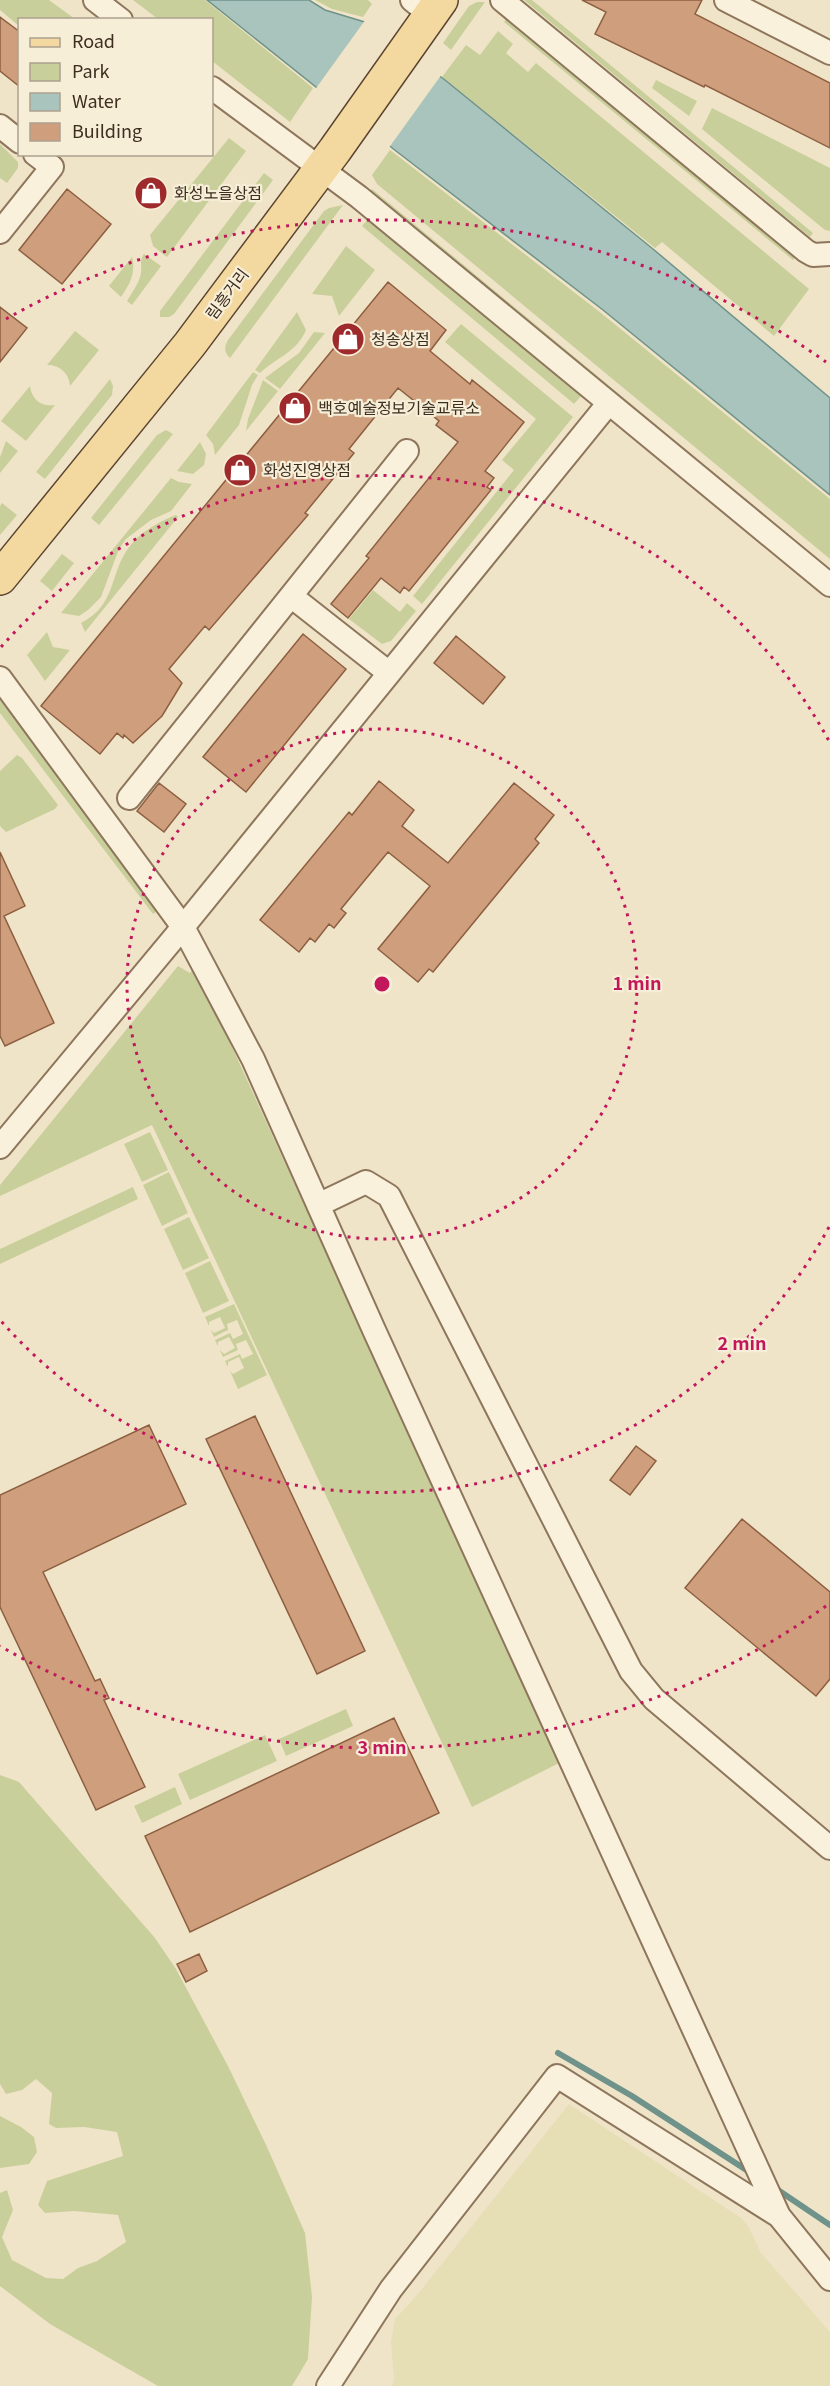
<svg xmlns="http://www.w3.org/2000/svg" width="830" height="2386" viewBox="0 0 830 2386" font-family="Georgia,'Noto Sans KR',serif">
<rect width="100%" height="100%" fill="#f0e4c8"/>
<path fill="#e6deb5" d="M 569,2104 L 741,2218 L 748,2226 L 761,2253 L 830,2332 L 830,2386 L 392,2386 L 394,2379 L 391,2342 L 395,2319 L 418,2294 Z"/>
<path fill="#c9cf9b" d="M 0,0 L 49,0 L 75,19 L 20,20 L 19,26 L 0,10 Z
M 133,0 L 205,0 L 313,88 L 290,122 L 212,61 L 212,20 L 158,19 Z
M 315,0 L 368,0 L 372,4 L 363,17 L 332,9 Z
M 524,0 L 532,0 L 813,233 L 810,237 Z
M 477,2 L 485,2 L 451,50 L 443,43 L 469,6 Z
M 507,18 L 796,256 L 793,260 L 504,22 Z
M 498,31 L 513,44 L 506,53 L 528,72 L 536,63 L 809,289 L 774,336 L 662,242 L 655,248 L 442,77 L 466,45 L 480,55 Z
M 656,80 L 697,101 L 689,116 L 652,88 Z
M 712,108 L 830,168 L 830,231 L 825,230 L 702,129 Z
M 229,138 L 246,151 L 167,257 L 153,246 L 150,235 Z
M 0,144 L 18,162 L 18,168 L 7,183 L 0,178 Z
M 390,150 L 601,313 L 830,499 L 830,559 L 377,184 L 372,175 Z
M 264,173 L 273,180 L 174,314 L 169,317 L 160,317 L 160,311 Z
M 372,189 L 830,569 L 830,574 L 370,193 Z
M 343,205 L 230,358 C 224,353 224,347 228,340 L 324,211 L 329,208 Z
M 370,217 L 582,395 L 574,404 L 362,226 Z
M 346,246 L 375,270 L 339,316 L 332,296 L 312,294 Z
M 144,254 L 161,266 L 132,305 L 127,301 C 132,292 139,284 141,273 C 142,266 139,260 144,254 Z
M 132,257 C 136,273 130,284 121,297 L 109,286 Z
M 297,312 L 306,330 C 297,352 276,358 260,373 L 255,370 Z
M 461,324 L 573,417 L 422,604 L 413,596 L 514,470 L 502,460 L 536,419 L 445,342 Z
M 75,331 L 99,350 L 70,386 C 69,373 60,365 47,365 Z
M 314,332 L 325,333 L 280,389 L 265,378 L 299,353 Z
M 253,372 L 258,375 L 252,385 L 239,425 L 215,455 L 213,444 L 206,435 Z
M 110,379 L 113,386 L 112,395 L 45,479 L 36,472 Z
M 263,380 L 278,391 L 246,431 L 248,419 Z
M 30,386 C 32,400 41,407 55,405 L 26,441 L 1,421 Z
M 166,430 L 173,434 L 99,525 L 91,518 L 157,435 Z
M 6,441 L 18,451 L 0,473 L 0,457 Z
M 200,442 L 206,454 L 204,465 L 193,474 L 177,471 Z
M 171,478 L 179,482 L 192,484 L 171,511 L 151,520 L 126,539 L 119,549 L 101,597 L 88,610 L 79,616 L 61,613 Z
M 2,503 L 17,515 L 0,535 L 0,506 Z
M 176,515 L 178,517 L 85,632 L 81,623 C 116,605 109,577 127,550 C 138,533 158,522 176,515 Z
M 62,554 L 74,563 L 52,591 L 40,581 Z
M 373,590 L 400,612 L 407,603 L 416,611 L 391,641 L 382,644 L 349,619 Z
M 47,632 L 53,647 L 70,650 L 45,681 L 27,655 Z
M 0,700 L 159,910 L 153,914 L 0,713 Z
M 17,755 L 22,758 L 58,805 L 55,809 L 6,832 L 0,826 L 0,771 Z
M 178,966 L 190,973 L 195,966 L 559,1763 L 472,1807 L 152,1125 L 0,1196 L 0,1185 Z
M 150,1132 L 168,1170 L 142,1182 L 124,1144 Z
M 169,1172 L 188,1213 L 162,1226 L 143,1185 Z
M 133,1187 L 138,1199 L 0,1264 L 0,1249 Z
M 189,1217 L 209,1258 L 183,1270 L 164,1229 Z
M 210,1261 L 229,1301 L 203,1313 L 185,1273 Z
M 234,1304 L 267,1375 L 238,1389 L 230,1371 L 233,1374 L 244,1368 L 239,1357 L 228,1362 L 228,1367 L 225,1361 L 240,1354 L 242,1359 L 253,1354 L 246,1340 L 236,1344 L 238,1350 L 223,1357 L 220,1350 L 224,1354 L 235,1348 L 229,1337 L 218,1342 L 218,1346 L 215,1340 L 230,1333 L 233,1339 L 243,1334 L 237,1320 L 227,1324 L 228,1330 L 214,1337 L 211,1330 L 214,1333 L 225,1328 L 220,1317 L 209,1322 L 209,1326 L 205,1317 Z
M 346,1709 L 353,1726 L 286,1756 L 279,1739 Z
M 265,1735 L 277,1761 L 190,1800 L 178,1774 Z
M 0,1775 L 19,1782 L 155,1938 L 176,1969 L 229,2068 L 267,2147 L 305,2233 L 312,2297 L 308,2359 L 292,2386 L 158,2386 L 50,2324 L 0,2286 L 0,2193 L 7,2190 L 13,2210 L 2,2237 L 12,2260 L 46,2278 L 63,2279 L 78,2268 L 97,2261 L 126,2242 L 118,2215 L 74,2211 L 45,2213 L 38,2205 L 47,2181 L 123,2156 L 117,2132 L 84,2127 L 56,2128 L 49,2124 L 52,2093 L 36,2079 L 22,2090 L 6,2094 L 0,2084 Z
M 175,1787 L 182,1804 L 142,1823 L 134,1806 Z
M 0,2116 L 21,2127 L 34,2137 L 37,2152 L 29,2164 L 0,2168 Z"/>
<path fill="#a9c4bc" stroke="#6f938a" stroke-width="1.5" d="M 207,0 L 309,0 L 325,10 L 368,23 L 445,80 L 653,249 L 830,398 L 830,495 L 603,310 L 396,151 Z"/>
<path fill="#f0e4c8" d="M 366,19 L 442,74 L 388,149 L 314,91 Z"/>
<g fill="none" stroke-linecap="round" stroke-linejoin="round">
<path stroke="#6f938a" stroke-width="6" d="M 558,2053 L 632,2096 L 751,2173
M 775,2188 L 830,2225"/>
</g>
<path fill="#cf9f7d" stroke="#8d5f41" stroke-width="1.5" d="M 582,0 L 702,0 L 695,14 L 830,83 L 830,148 L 705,85 L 704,87 L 595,34 L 606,12 Z
M 0,17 L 20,32 L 20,87 L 0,71 Z
M 67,189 L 111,224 L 62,284 L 19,250 Z
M 388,282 L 446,330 L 430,351 L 470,384 L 472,380 L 524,422 L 485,471 L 494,478 L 487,487 L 491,490 L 409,591 L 404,587 L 400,593 L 381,578 L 348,618 L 331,604 L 369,558 L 366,556 L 458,442 L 436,425 L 439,421 L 398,388 L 349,449 L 354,453 L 305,513 L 308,515 L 209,630 L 205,626 L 169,669 L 182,683 L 162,716 L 133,743 L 124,735 L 123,738 L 117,733 L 100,754 L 41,706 Z
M 0,307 L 27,328 L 0,362 Z
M 303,634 L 346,669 L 246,792 L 203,757 Z
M 456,636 L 505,677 L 483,704 L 434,663 Z
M 379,781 L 414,810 L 402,826 L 448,863 L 514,783 L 554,815 L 535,839 L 539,843 L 433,972 L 429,969 L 418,982 L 378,949 L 430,886 L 388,852 L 341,909 L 346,913 L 334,928 L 329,924 L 315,942 L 310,938 L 299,952 L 260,920 L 349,812 L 352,815 Z
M 159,783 L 186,804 L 164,832 L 137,811 Z
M 0,852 L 25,906 L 4,916 L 54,1023 L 5,1046 L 0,1036 Z
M 255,1416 L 365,1651 L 317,1674 L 206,1439 Z
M 149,1425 L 186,1504 L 43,1572 L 95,1681 L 100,1679 L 109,1698 L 104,1700 L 145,1787 L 96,1810 L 0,1607 L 0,1495 Z
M 636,1446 L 656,1461 L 630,1495 L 610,1480 Z
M 742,1519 L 830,1592 L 830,1679 L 816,1696 L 685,1588 Z
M 394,1718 L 439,1813 L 190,1932 L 145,1836 Z
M 199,1954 L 207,1971 L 186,1982 L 177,1964 Z"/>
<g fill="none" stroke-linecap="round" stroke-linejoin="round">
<defs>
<path id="street" d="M 95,0 L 121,20
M 412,0 L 431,15
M 502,0 L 806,251 L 813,255 L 830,254
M 726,0 L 830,53
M 212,88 L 359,197 L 830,585
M 0,126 L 20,142
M 0,232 L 52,167 L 35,154
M 291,596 L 389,673
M 0,678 L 183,927 L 253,1059 L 374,1330 L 779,2216 L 830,2279
M 129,798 L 407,451
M 0,1147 L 183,927 L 608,404
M 318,1205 L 366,1182 L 389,1196 L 631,1671 L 654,1699 L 830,1848
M 328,2386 L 391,2289 L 557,2076 L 779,2216"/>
<path id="primary" d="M 0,578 L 190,344 L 335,150 L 441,0"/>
</defs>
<use href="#street" stroke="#8d765c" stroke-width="26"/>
<use href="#primary" stroke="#5b4430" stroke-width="36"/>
<use href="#street" stroke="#faf1dc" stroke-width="22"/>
<use href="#primary" stroke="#f3d9a0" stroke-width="33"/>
</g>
<g fill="none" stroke="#c2185b" stroke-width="3" stroke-dasharray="3 6">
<circle cx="382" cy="984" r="255"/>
<path d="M829 1227A509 509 0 0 1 1 1321M1 647A509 509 0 0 1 829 741"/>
<path d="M826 1606A764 764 0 0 1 0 1646M6 319A764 764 0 0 1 826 362"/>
</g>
<defs>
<symbol id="shop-disc" viewBox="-11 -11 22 22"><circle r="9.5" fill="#9e2a2b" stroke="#f7eed8"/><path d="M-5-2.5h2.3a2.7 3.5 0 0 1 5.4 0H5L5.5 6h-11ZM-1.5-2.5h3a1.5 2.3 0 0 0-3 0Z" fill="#fff"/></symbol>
</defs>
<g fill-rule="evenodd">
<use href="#shop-disc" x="132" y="174" width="38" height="38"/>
<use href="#shop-disc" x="329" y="320" width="38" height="38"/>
<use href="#shop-disc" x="276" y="389" width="38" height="38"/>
<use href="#shop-disc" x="221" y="451" width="38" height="38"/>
</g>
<g text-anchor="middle" stroke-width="4.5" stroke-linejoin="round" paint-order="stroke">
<g font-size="16" fill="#3d2e20" stroke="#f7eed8" text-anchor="start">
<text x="174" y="199">화성노을상점</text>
<text x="371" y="345">청송상점</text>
<text x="318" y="414">백호예술정보기술교류소</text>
<text x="263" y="476">화성진영상점</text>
</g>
<g font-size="16" fill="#3d2e20" stroke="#f7eed8">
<text transform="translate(227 294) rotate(-53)" y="6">림흥거리</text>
</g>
</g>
<circle cx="382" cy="984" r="9" fill="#c2185b" stroke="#f7eed8" stroke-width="3"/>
<g font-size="18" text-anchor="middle" font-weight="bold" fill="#c2185b" stroke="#f7eed8" stroke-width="4.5" stroke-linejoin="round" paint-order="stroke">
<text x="637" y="990">1 min</text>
<text x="742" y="1350">2 min</text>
<text x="382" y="1754">3 min</text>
</g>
<rect x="18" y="18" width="195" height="138" fill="#f7eed8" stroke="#ada18e" stroke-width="1.5"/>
<rect x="30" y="38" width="30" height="9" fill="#f3d9a0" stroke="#ada18e" stroke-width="1.5"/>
<text x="72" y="48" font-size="18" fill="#3d2e20">Road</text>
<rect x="30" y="63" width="30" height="18" fill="#c9cf9b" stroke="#ada18e" stroke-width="1.5"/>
<text x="72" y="78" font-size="18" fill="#3d2e20">Park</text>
<rect x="30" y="93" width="30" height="18" fill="#a9c4bc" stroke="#ada18e" stroke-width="1.5"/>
<text x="72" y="108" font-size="18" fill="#3d2e20">Water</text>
<rect x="30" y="123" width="30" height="18" fill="#cf9f7d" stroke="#ada18e" stroke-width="1.5"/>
<text x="72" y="138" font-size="18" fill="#3d2e20">Building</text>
</svg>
